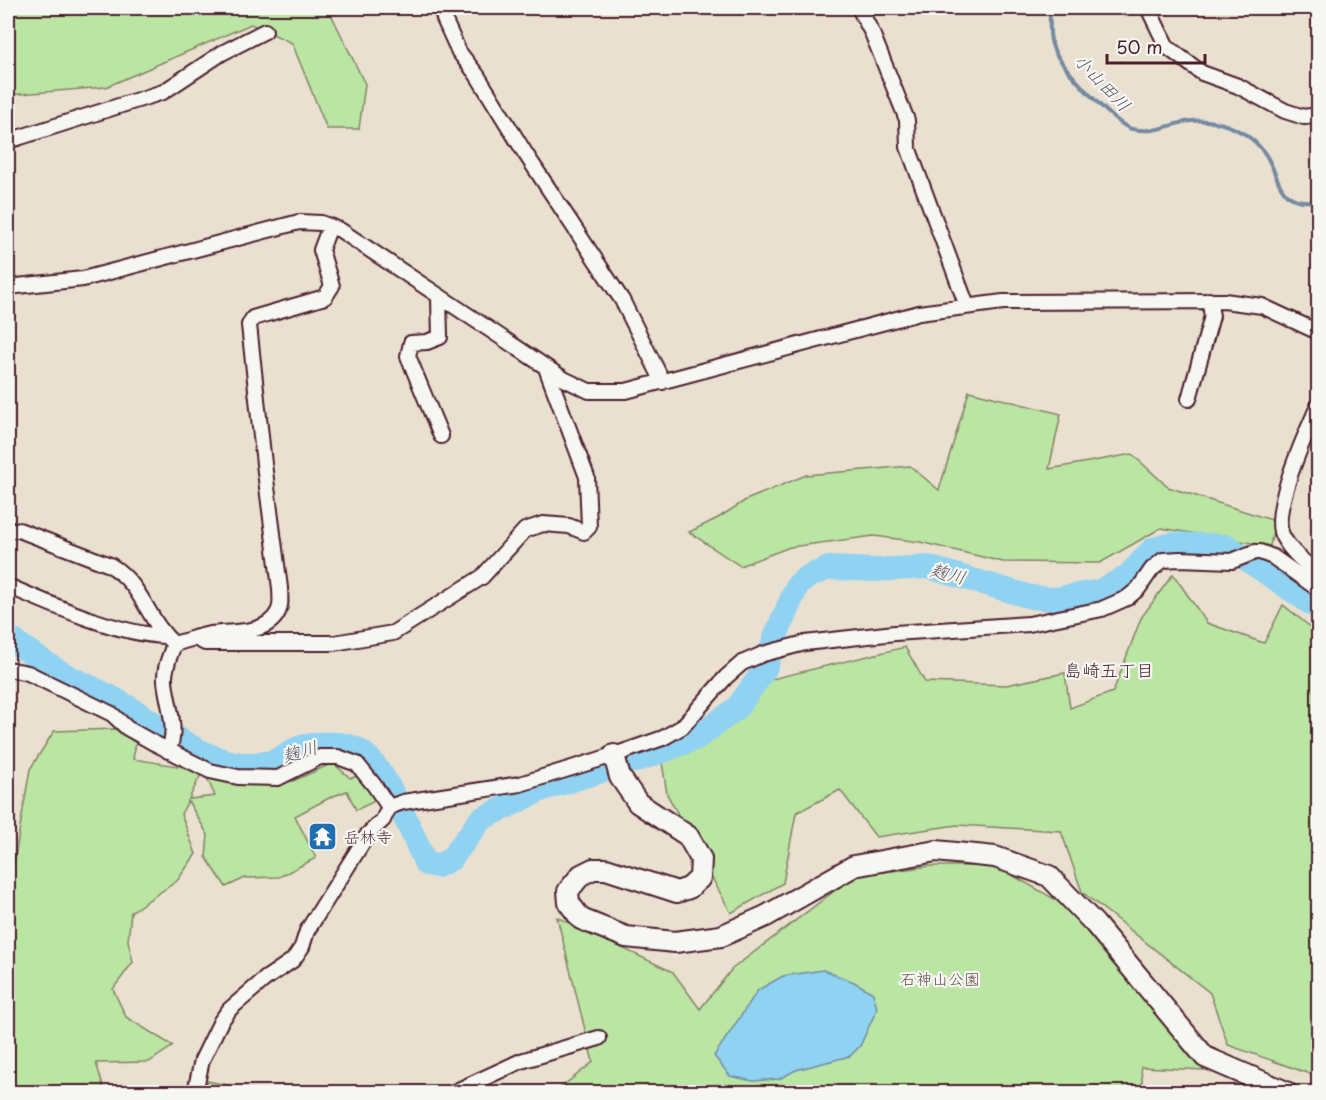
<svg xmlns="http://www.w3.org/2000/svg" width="1326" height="1100" viewBox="0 0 1326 1100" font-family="'Playpen Sans','Klee One',sans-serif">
<rect width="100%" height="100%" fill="#eae0d0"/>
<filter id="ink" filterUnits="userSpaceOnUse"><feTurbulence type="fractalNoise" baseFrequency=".0167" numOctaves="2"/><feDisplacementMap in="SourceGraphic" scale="12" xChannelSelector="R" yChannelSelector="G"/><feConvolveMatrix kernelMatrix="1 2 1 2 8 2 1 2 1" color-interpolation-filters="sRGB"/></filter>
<g filter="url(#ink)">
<path fill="#bae5a2" stroke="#828266" stroke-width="1.5" d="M 8,8 L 328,8 L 365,84 L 359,129 L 327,129 L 292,43 L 251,24 L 106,87 L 8,95 Z
M 969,391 L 1061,414 L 1049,469 L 1132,454 L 1168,487 L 1275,521 L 1270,546 L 1161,528 L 1100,563 L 1003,562 L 920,542 L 874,536 L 790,547 L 740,566 L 689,532 L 718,518 L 746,500 L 806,475 L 910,466 L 939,490 Z
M 1173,574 L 1207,623 L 1264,643 L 1283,605 L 1318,633 L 1318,1074 L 1310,1074 L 1228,1045 L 1210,993 L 1082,892 L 1061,831 L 957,825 L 876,837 L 840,790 L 796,813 L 783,883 L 731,913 L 667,794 L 661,756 L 751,684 L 905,647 L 925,682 L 1006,685 L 1065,673 L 1070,708 L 1113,692 L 1141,618 Z
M 115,729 L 136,743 L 133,759 L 203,770 L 189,799 L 215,796 L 207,778 L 259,785 L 293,781 L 333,763 L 350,778 L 360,776 L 375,801 L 356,810 L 347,791 L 331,797 L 295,816 L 316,858 L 279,877 L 245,878 L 226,887 L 206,857 L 208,835 L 188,801 L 181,814 L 196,854 L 177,881 L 131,912 L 128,941 L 133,962 L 113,989 L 126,1017 L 173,1046 L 149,1062 L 96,1063 L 105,1092 L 8,1092 L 8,881 L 12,874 L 30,769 L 54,731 Z
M 930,866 L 996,866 L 1065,905 L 1140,992 L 1204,1070 L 1141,1067 L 1143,1092 L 555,1092 L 593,1062 L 557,917 L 673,972 L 700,1009 L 732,969 L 854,876 Z
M 207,1081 L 228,1085 L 240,1092 L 205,1092 Z"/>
<path fill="#90d2f2" stroke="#748aa2" stroke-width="1.5" d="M 823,970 L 854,982 L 873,993 L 877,1009 L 860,1046 L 850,1056 L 796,1070 L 779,1079 L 753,1081 L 730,1076 L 714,1056 L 758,990 L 783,976 Z"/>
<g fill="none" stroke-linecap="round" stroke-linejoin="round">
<path stroke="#748aa2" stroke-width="4" d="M 1050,8 C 1050,23 1048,39 1055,52 C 1064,69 1115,125 1132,129 C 1157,134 1168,124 1191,121 C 1206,119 1225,123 1239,131 C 1250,136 1259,145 1266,155 C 1282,182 1277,205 1318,201"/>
<path stroke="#90d2f2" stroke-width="24" d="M 8,637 C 24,648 40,660 57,670 C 76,681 98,690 118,701 C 155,721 199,761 243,764 C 253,764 265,764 274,761 C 283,758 290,751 298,748 C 316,743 344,740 360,751 C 387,769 412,834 426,864 L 437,866 L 451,859 L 481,819 L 543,789 L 601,771
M 635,761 L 695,739 L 737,708 L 765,669 L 776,635 L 797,586 L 807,577 L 829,568 L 874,570 L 928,567 L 1031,597 L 1054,599 L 1100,591 L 1128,576 L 1153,549 L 1172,544 L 1227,546 L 1318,608"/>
<defs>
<path id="street" d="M 442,8 L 444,19 L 459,52 L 477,75 L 525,153 L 622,300 L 663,382
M 859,8 L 872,33 L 907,120 L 908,147 L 967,306
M 1148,8 L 1167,47 L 1202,73 L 1238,86 L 1285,111 L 1304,117 L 1318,115
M 8,141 L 163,92 L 222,53 L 265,31
M 8,287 L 83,279 L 299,222 L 321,223 L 340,230 L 564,379 L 589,391 L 626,391 L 919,313 L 1003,302 L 1224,301 L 1262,306 L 1318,332
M 439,298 L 440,337 L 427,342 L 411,343 L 408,356 L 441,436
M 1189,399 L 1212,316 L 1209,300
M 1318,406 C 1307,431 1269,513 1283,537 C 1291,552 1305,563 1318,573
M 8,530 L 19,530 L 110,565 C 144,586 147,621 174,644
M 8,586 C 52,605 117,634 165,636
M 195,638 L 205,643 L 334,643 L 393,633 L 482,577 L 525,530 L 543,524 L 569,526 L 584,532 L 589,527 L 587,477 L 546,368
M 174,644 C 186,641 198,636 211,634 C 232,631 267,635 278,612 C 282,605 280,596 280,588 L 264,464 L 249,325 L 253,318 L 325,297 L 332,286 L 321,250 L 330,226
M 8,669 L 28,673 L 112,714 L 127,728 L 152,742 L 210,771 L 238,777 L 278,778 L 320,757 L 338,757 L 357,764 L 374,785 L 389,807
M 168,751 C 179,729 167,704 165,681 C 164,668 170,656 174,644
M 389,807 L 403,802 L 520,784 L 614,755 L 663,738 L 682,727 L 726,677 L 742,663 L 763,654 L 805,643 L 895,633 L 1029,624 L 1102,609 L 1127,598 L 1138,589 L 1152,569 L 1163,560 L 1180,559 L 1232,561 L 1255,552 L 1260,552 L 1273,557 L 1318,589
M 195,1092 L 202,1060 L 221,1021 L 230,1009 L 265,979 L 293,960 L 302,947 L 307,931 L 368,834 L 383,820 L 389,807
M 454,1092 L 521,1061 L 599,1038"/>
<path id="secondary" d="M 614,755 L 620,777 L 638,803 L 688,836 L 701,859 L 700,878 L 689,888 L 677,892 L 606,869 L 593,869 L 581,875 L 568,891 L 569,903 L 581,919 L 626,937 L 675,942 L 721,936 L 766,916 L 854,866 L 936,851 L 995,857 L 1049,876 L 1095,924 L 1205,1057 L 1286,1092"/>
</defs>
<use href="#street" stroke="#4a1f2b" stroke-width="18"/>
<use href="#secondary" stroke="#4a1f2b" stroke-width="24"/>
<use href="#street" stroke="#f6f6f2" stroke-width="14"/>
<use href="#secondary" stroke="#f6f6f2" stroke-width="20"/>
</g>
</g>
<defs>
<symbol id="temple-square" viewBox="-11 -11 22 22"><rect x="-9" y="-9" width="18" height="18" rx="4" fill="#1f6fb2" stroke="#f6f6f2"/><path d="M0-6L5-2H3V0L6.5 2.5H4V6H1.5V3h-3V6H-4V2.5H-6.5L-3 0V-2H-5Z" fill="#fff"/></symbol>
</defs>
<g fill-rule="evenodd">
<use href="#temple-square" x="306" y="820" width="33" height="33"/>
</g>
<g text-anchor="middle" stroke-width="4.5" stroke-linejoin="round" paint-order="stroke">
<g font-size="16" fill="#4a1f2b" stroke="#f6f6f2" text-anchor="start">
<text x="344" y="843">岳林寺</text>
</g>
<g font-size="16" fill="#665049" stroke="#f6f6f2">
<text x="940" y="985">石神山公園</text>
</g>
<g font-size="18" font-style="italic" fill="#5f5567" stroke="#f6f6f2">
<text transform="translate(1102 83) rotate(46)" y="6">小山田川</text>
<text transform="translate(948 574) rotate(15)" y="6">麹川</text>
<text transform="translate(300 752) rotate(-16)" y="6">麹川</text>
</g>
<g font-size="18" fill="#4a1f2b" stroke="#f6f6f2">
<text x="1109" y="677">島崎五丁目</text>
</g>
</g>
<rect width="1326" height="1100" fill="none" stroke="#f6f6f2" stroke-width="30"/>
<rect x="15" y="15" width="1296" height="1070" fill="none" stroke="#4a1f2b" stroke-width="2" filter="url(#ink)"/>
<path d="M1107 54v9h98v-9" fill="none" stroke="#4a1f2b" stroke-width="3"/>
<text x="1116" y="54" font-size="18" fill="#4a1f2b" stroke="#f6f6f2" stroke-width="4.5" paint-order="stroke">50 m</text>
</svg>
